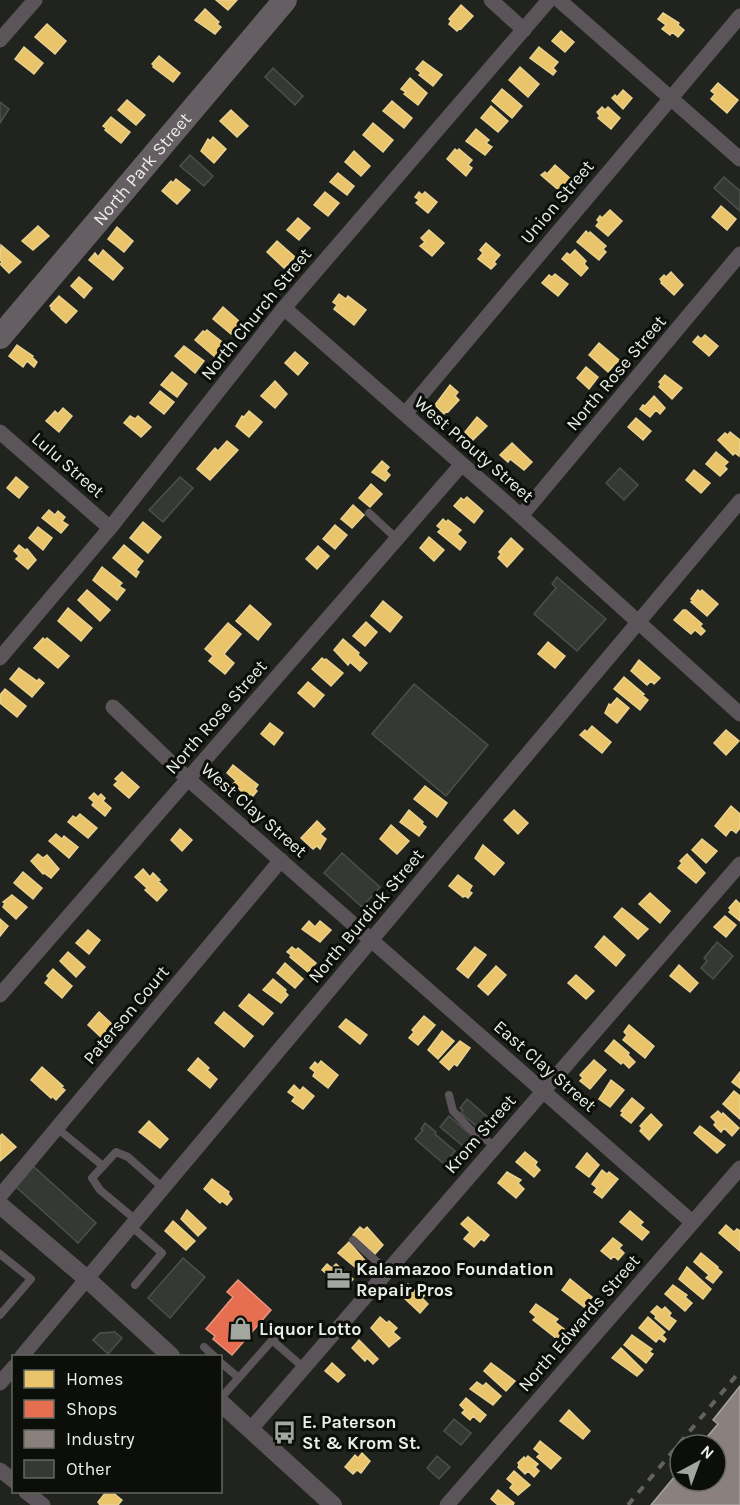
<svg xmlns="http://www.w3.org/2000/svg" width="740" height="1505" viewBox="0 0 740 1505" font-family="Karla,sans-serif">
<rect width="100%" height="100%" fill="#20231e"/>
<path fill="#e9c46a" stroke="#e9d18f" stroke-width="1.5" d="M 216,0 L 237,0 L 228,10 Z
M 461,5 L 473,16 L 461,29 L 460,28 L 457,31 L 449,24 L 451,21 L 449,19 Z
M 205,9 L 219,22 L 217,24 L 221,27 L 215,34 L 195,20 Z
M 663,13 L 679,23 L 678,25 L 684,30 L 678,37 L 672,32 L 670,35 L 662,29 L 666,25 L 658,19 Z
M 47,24 L 66,41 L 55,54 L 35,37 Z
M 561,31 L 574,42 L 565,52 L 552,41 Z
M 24,47 L 43,63 L 34,74 L 15,59 Z
M 539,47 L 558,62 L 553,68 L 556,71 L 553,75 L 530,58 Z
M 159,56 L 180,73 L 173,82 L 153,67 L 154,66 L 152,64 Z
M 423,61 L 442,75 L 433,86 L 419,75 L 421,73 L 416,69 Z
M 520,67 L 539,84 L 528,97 L 509,80 Z
M 410,78 L 427,93 L 418,105 L 404,94 L 406,92 L 401,89 Z
M 718,83 L 738,100 L 727,113 L 711,99 L 715,94 L 711,91 Z
M 502,89 L 522,106 L 512,118 L 492,101 Z
M 623,90 L 632,98 L 623,109 L 612,98 L 615,95 L 617,97 Z
M 127,100 L 145,115 L 136,125 L 118,110 Z
M 392,101 L 412,118 L 404,128 L 383,111 Z
M 491,106 L 508,121 L 498,132 L 481,118 Z
M 602,107 L 605,110 L 608,107 L 620,118 L 611,129 L 598,118 L 600,116 L 597,112 Z
M 231,110 L 248,126 L 237,137 L 220,121 Z
M 111,117 L 130,132 L 121,143 L 105,130 L 106,128 L 103,126 Z
M 373,123 L 393,140 L 383,152 L 363,135 Z
M 476,129 L 489,140 L 486,143 L 492,147 L 485,155 L 466,141 Z
M 213,137 L 226,149 L 214,163 L 201,151 L 208,139 L 210,141 Z
M 455,149 L 457,151 L 459,149 L 472,160 L 468,165 L 472,168 L 466,176 L 447,159 Z
M 354,151 L 370,166 L 361,176 L 345,162 Z
M 555,165 L 572,180 L 562,193 L 541,175 L 545,172 L 547,174 Z
M 338,173 L 354,186 L 347,195 L 330,182 Z
M 176,179 L 190,190 L 177,204 L 162,191 L 171,181 L 173,183 Z
M 325,192 L 339,203 L 328,216 L 314,205 Z
M 419,192 L 422,195 L 425,192 L 437,202 L 428,213 L 416,203 L 419,200 L 415,197 Z
M 721,206 L 736,219 L 727,230 L 712,217 Z
M 610,210 L 622,221 L 608,236 L 596,226 L 599,222 L 597,220 L 600,216 L 602,218 Z
M 298,218 L 310,228 L 299,240 L 287,230 Z
M 38,226 L 49,236 L 33,250 L 22,241 Z
M 117,227 L 133,241 L 124,252 L 108,239 Z
M 429,230 L 444,243 L 432,256 L 420,246 L 425,242 L 421,238 Z
M 586,231 L 589,234 L 590,232 L 606,246 L 603,249 L 606,252 L 599,260 L 577,242 Z
M 277,241 L 295,257 L 284,268 L 267,252 Z
M 486,243 L 500,255 L 494,262 L 496,264 L 491,269 L 478,259 L 483,253 L 480,250 Z
M 1,245 L 21,262 L 9,273 L 0,264 L 2,262 L 0,260 Z
M 103,250 L 123,268 L 113,280 L 89,260 L 95,253 L 98,257 Z
M 575,250 L 586,261 L 584,264 L 588,268 L 581,276 L 562,259 L 567,253 L 570,255 Z
M 671,272 L 683,285 L 674,295 L 661,283 L 662,282 L 660,279 L 664,275 L 666,277 Z
M 555,274 L 568,284 L 558,296 L 542,283 L 549,275 L 552,277 Z
M 79,277 L 92,288 L 84,298 L 71,286 Z
M 339,294 L 346,299 L 348,296 L 366,310 L 354,325 L 334,309 L 337,305 L 333,302 Z
M 59,296 L 77,311 L 66,323 L 51,309 L 52,308 L 50,306 Z
M 223,307 L 240,322 L 231,334 L 213,319 Z
M 207,330 L 226,345 L 215,357 L 195,340 L 203,331 L 205,332 Z
M 705,335 L 718,346 L 709,356 L 693,342 L 698,336 L 701,339 Z
M 599,343 L 619,360 L 608,372 L 589,355 Z
M 17,345 L 33,356 L 32,357 L 37,362 L 34,367 L 27,361 L 23,367 L 9,356 Z
M 184,346 L 204,361 L 195,373 L 175,356 Z
M 295,352 L 308,363 L 298,375 L 285,363 Z
M 586,367 L 598,377 L 589,389 L 577,378 Z
M 172,372 L 187,384 L 177,397 L 161,385 Z
M 665,375 L 682,388 L 672,399 L 659,387 L 661,384 L 659,382 Z
M 275,381 L 287,394 L 275,408 L 261,396 Z
M 450,385 L 458,392 L 455,396 L 459,400 L 448,412 L 447,411 L 444,414 L 435,405 Z
M 160,391 L 174,402 L 164,414 L 150,403 Z
M 654,396 L 665,408 L 660,414 L 656,410 L 650,417 L 640,409 L 643,405 L 645,406 Z
M 63,408 L 72,416 L 59,432 L 46,421 L 55,411 L 58,414 Z
M 249,411 L 262,422 L 249,437 L 236,426 L 242,416 L 244,417 Z
M 130,416 L 135,419 L 138,416 L 151,427 L 141,437 L 124,423 Z
M 477,417 L 487,426 L 473,440 L 465,432 Z
M 636,418 L 651,431 L 643,440 L 628,427 Z
M 730,432 L 740,440 L 739,456 L 735,453 L 733,455 L 718,440 L 725,433 L 728,435 Z
M 227,441 L 238,450 L 210,480 L 197,469 L 215,448 L 218,451 Z
M 512,443 L 532,462 L 524,470 L 510,459 L 508,462 L 500,455 Z
M 716,452 L 728,462 L 724,466 L 727,469 L 720,476 L 706,464 Z
M 382,461 L 389,467 L 386,471 L 390,475 L 385,481 L 372,472 Z
M 694,470 L 710,483 L 701,493 L 686,480 Z
M 16,477 L 28,487 L 19,498 L 7,488 Z
M 371,484 L 382,494 L 370,507 L 359,498 Z
M 467,497 L 483,511 L 474,523 L 454,506 L 461,498 L 464,500 Z
M 353,505 L 364,515 L 352,528 L 341,519 Z
M 49,510 L 55,515 L 58,511 L 65,517 L 62,521 L 68,525 L 61,533 L 42,518 Z
M 443,519 L 446,522 L 448,520 L 461,530 L 457,534 L 466,542 L 460,550 L 438,532 L 441,529 L 437,526 Z
M 143,522 L 161,537 L 148,553 L 130,538 Z
M 335,525 L 347,535 L 335,549 L 323,539 Z
M 38,527 L 52,538 L 43,550 L 29,538 Z
M 429,537 L 444,550 L 434,561 L 420,548 Z
M 511,538 L 523,549 L 507,567 L 498,558 L 501,554 L 499,552 Z
M 19,545 L 25,550 L 27,549 L 36,560 L 28,569 L 16,559 L 19,556 L 14,551 Z
M 124,545 L 143,561 L 136,570 L 139,572 L 136,577 L 113,558 Z
M 318,546 L 329,556 L 317,569 L 306,559 Z
M 102,567 L 122,583 L 119,586 L 125,590 L 117,600 L 93,580 Z
M 87,590 L 110,610 L 100,621 L 78,600 Z
M 698,590 L 700,592 L 702,590 L 718,604 L 707,616 L 691,602 L 693,600 L 691,599 Z
M 383,601 L 402,617 L 390,632 L 371,616 Z
M 250,605 L 271,624 L 258,640 L 236,621 Z
M 68,608 L 92,628 L 81,641 L 58,621 Z
M 683,610 L 686,610 L 702,624 L 700,626 L 705,631 L 701,635 L 695,630 L 691,634 L 674,620 Z
M 366,622 L 377,632 L 365,646 L 353,636 Z
M 228,623 L 241,634 L 224,654 L 234,663 L 225,674 L 209,661 L 213,656 L 205,649 Z
M 43,638 L 45,640 L 47,638 L 69,656 L 58,668 L 34,648 Z
M 343,639 L 359,653 L 358,655 L 367,663 L 360,671 L 350,662 L 348,665 L 334,650 Z
M 548,642 L 565,656 L 555,668 L 538,654 Z
M 322,658 L 325,660 L 326,659 L 343,673 L 331,686 L 312,669 Z
M 639,660 L 660,678 L 654,684 L 651,681 L 647,685 L 631,671 Z
M 19,668 L 37,681 L 39,679 L 44,683 L 32,697 L 10,679 Z
M 624,677 L 644,694 L 642,695 L 648,700 L 640,710 L 614,689 Z
M 308,682 L 324,695 L 314,707 L 298,693 Z
M 5,689 L 26,706 L 17,717 L 0,703 L 0,695 Z
M 617,698 L 629,708 L 617,723 L 605,713 L 609,704 L 611,705 Z
M 270,723 L 283,733 L 274,745 L 261,734 Z
M 592,726 L 611,742 L 602,753 L 580,735 L 585,730 L 587,732 Z
M 726,730 L 739,741 L 726,755 L 714,743 Z
M 233,765 L 258,785 L 255,789 L 257,791 L 253,796 L 250,794 L 248,797 L 233,784 L 236,781 L 227,773 Z
M 122,772 L 139,787 L 129,798 L 114,785 L 118,781 L 115,779 Z
M 425,786 L 447,803 L 437,817 L 414,799 Z
M 94,793 L 98,797 L 101,794 L 105,798 L 103,801 L 111,808 L 105,816 L 92,805 L 94,802 L 89,798 Z
M 731,806 L 740,814 L 740,828 L 736,833 L 731,829 L 726,836 L 715,826 Z
M 409,810 L 423,822 L 422,824 L 426,827 L 419,836 L 400,822 Z
M 514,810 L 528,823 L 518,834 L 504,820 Z
M 80,814 L 97,828 L 88,838 L 68,822 L 73,816 L 76,818 Z
M 317,821 L 325,829 L 320,834 L 326,839 L 320,849 L 317,846 L 313,849 L 301,838 Z
M 391,825 L 409,841 L 397,854 L 380,839 Z
M 180,829 L 192,840 L 182,851 L 171,840 Z
M 56,834 L 62,839 L 64,836 L 78,847 L 69,858 L 49,841 Z
M 702,839 L 717,851 L 706,863 L 692,850 Z
M 483,845 L 504,863 L 494,875 L 475,858 Z
M 38,854 L 43,858 L 47,855 L 59,869 L 51,878 L 44,873 L 43,874 L 31,861 Z
M 687,854 L 705,873 L 696,883 L 678,868 L 682,863 L 680,861 Z
M 143,869 L 150,877 L 153,873 L 160,880 L 158,881 L 167,890 L 157,901 L 145,890 L 147,888 L 135,877 Z
M 23,872 L 42,888 L 33,899 L 14,883 Z
M 458,875 L 472,886 L 469,891 L 472,893 L 468,898 L 465,896 L 463,897 L 449,886 Z
M 650,893 L 670,911 L 660,923 L 639,904 Z
M 12,895 L 27,907 L 16,919 L 3,907 L 5,903 L 3,902 Z
M 736,900 L 740,904 L 740,921 L 729,912 L 731,910 L 729,908 Z
M 622,908 L 648,929 L 638,939 L 614,917 Z
M 725,916 L 736,925 L 726,937 L 714,927 Z
M 0,919 L 8,926 L 0,936 Z
M 309,921 L 315,927 L 320,921 L 331,930 L 320,942 L 302,929 Z
M 88,930 L 100,940 L 89,954 L 76,943 Z
M 604,936 L 625,955 L 616,966 L 595,947 Z
M 292,947 L 296,950 L 298,948 L 316,963 L 308,972 L 290,957 L 291,955 L 287,952 Z
M 475,947 L 486,955 L 468,978 L 457,969 Z
M 68,952 L 85,967 L 76,977 L 60,961 Z
M 285,963 L 303,979 L 295,988 L 277,973 Z
M 679,965 L 698,983 L 690,992 L 670,976 Z
M 496,966 L 506,975 L 488,995 L 478,986 Z
M 53,969 L 72,986 L 62,998 L 45,983 L 49,978 L 47,976 Z
M 576,975 L 594,991 L 586,999 L 568,983 Z
M 273,979 L 286,990 L 285,992 L 288,995 L 281,1003 L 263,990 Z
M 249,994 L 273,1013 L 263,1025 L 239,1006 Z
M 99,1012 L 115,1027 L 104,1040 L 88,1025 Z
M 224,1012 L 253,1036 L 244,1047 L 215,1023 Z
M 424,1016 L 435,1025 L 418,1045 L 409,1038 L 414,1032 L 412,1030 Z
M 346,1019 L 367,1035 L 360,1044 L 339,1027 Z
M 629,1025 L 654,1046 L 645,1058 L 623,1040 L 627,1035 L 624,1032 Z
M 442,1031 L 454,1041 L 438,1059 L 428,1050 Z
M 614,1040 L 629,1053 L 628,1055 L 635,1062 L 629,1068 L 623,1062 L 621,1064 L 605,1051 Z
M 460,1041 L 470,1048 L 457,1066 L 454,1064 L 449,1070 L 440,1062 Z
M 198,1058 L 209,1068 L 207,1070 L 217,1079 L 210,1088 L 188,1070 Z
M 594,1060 L 606,1070 L 590,1089 L 580,1081 L 583,1078 L 580,1075 Z
M 321,1061 L 338,1075 L 328,1088 L 313,1076 L 315,1072 L 310,1068 L 315,1062 L 318,1065 Z
M 42,1067 L 63,1086 L 61,1087 L 65,1090 L 56,1100 L 52,1096 L 51,1098 L 31,1080 Z
M 740,1072 L 740,1088 L 732,1082 Z
M 611,1080 L 624,1090 L 610,1107 L 599,1099 Z
M 294,1085 L 300,1091 L 303,1087 L 314,1096 L 303,1109 L 292,1101 L 295,1097 L 288,1092 Z
M 734,1091 L 740,1096 L 740,1119 L 723,1104 Z
M 632,1098 L 644,1108 L 631,1123 L 621,1115 L 623,1112 L 621,1111 Z
M 718,1111 L 722,1115 L 723,1113 L 739,1128 L 732,1136 L 724,1128 L 721,1132 L 714,1125 L 716,1122 L 711,1117 Z
M 651,1114 L 662,1125 L 649,1140 L 640,1131 L 642,1128 L 640,1126 Z
M 149,1121 L 168,1139 L 160,1148 L 139,1132 Z
M 700,1126 L 725,1145 L 717,1153 L 694,1133 Z
M 2,1134 L 16,1147 L 0,1161 L 0,1136 Z
M 525,1152 L 537,1162 L 535,1165 L 540,1170 L 534,1177 L 516,1162 Z
M 587,1153 L 599,1165 L 589,1177 L 576,1167 Z
M 602,1170 L 607,1174 L 609,1172 L 618,1179 L 602,1198 L 594,1192 L 597,1188 L 592,1184 Z
M 507,1172 L 521,1180 L 518,1183 L 524,1189 L 516,1198 L 498,1183 Z
M 212,1179 L 229,1192 L 228,1194 L 232,1199 L 227,1205 L 222,1201 L 220,1203 L 204,1189 Z
M 187,1210 L 206,1228 L 198,1236 L 181,1219 Z
M 630,1211 L 643,1222 L 640,1225 L 649,1232 L 642,1240 L 620,1222 Z
M 468,1217 L 489,1235 L 484,1241 L 481,1239 L 474,1247 L 464,1239 L 470,1232 L 461,1224 Z
M 173,1221 L 195,1241 L 186,1250 L 165,1231 Z
M 726,1225 L 734,1232 L 737,1229 L 740,1231 L 740,1251 L 719,1233 Z
M 360,1227 L 364,1230 L 367,1227 L 383,1245 L 375,1254 L 353,1235 Z
M 613,1238 L 622,1245 L 619,1248 L 624,1253 L 618,1260 L 614,1256 L 611,1259 L 601,1251 Z
M 349,1242 L 368,1264 L 361,1272 L 338,1253 Z
M 701,1253 L 718,1267 L 717,1268 L 722,1272 L 713,1283 L 706,1278 L 709,1275 L 694,1262 Z
M 327,1264 L 332,1268 L 336,1264 L 353,1279 L 346,1288 L 343,1286 L 342,1287 L 322,1270 Z
M 687,1267 L 711,1289 L 703,1299 L 679,1279 Z
M 570,1279 L 592,1297 L 584,1307 L 562,1290 Z
M 408,1284 L 415,1291 L 417,1288 L 425,1295 L 422,1298 L 428,1304 L 420,1313 L 400,1294 L 399,1291 L 401,1288 L 403,1290 Z
M 673,1285 L 687,1295 L 685,1297 L 692,1303 L 685,1311 L 665,1294 Z
M 536,1304 L 558,1319 L 555,1322 L 564,1329 L 557,1339 L 533,1320 L 536,1317 L 530,1312 Z
M 657,1306 L 662,1310 L 665,1307 L 671,1313 L 669,1316 L 676,1321 L 669,1330 L 655,1318 L 656,1316 L 651,1312 Z
M 380,1317 L 387,1323 L 389,1321 L 397,1328 L 393,1332 L 400,1338 L 389,1347 L 371,1328 Z
M 648,1317 L 665,1332 L 662,1335 L 666,1339 L 664,1342 L 659,1338 L 656,1342 L 639,1328 Z
M 632,1335 L 652,1349 L 649,1352 L 653,1354 L 646,1363 L 624,1345 Z
M 359,1340 L 378,1359 L 373,1364 L 367,1358 L 365,1361 L 352,1348 Z
M 621,1348 L 643,1370 L 637,1376 L 612,1358 Z
M 332,1363 L 345,1375 L 338,1382 L 325,1371 Z
M 491,1363 L 515,1381 L 506,1391 L 484,1371 Z
M 477,1382 L 483,1386 L 486,1383 L 501,1396 L 493,1405 L 470,1389 Z
M 466,1398 L 486,1415 L 480,1422 L 473,1416 L 470,1420 L 462,1413 L 465,1410 L 460,1405 Z
M 569,1410 L 590,1431 L 583,1439 L 560,1421 Z
M 540,1441 L 561,1458 L 551,1469 L 537,1457 L 540,1454 L 534,1449 Z
M 362,1453 L 370,1461 L 361,1473 L 357,1470 L 353,1474 L 345,1467 L 355,1455 L 358,1458 Z
M 528,1456 L 538,1464 L 535,1467 L 539,1471 L 534,1477 L 528,1471 L 525,1474 L 518,1467 L 519,1465 L 518,1463 L 524,1457 L 525,1459 Z
M 514,1471 L 530,1485 L 518,1495 L 510,1488 L 513,1484 L 507,1479 Z
M 498,1490 L 514,1503 L 513,1505 L 498,1505 L 491,1499 Z
M 106,1492 L 112,1492 L 122,1500 L 118,1505 L 100,1505 L 98,1502 Z"/>
<path fill="#e76f51" stroke="#e8957e" stroke-width="1.5" d="M 238,1280 L 271,1310 L 232,1355 L 213,1339 L 215,1336 L 206,1329 L 233,1297 L 227,1292 Z"/>
<path fill="#8a817c" stroke="#a6a29c" stroke-width="1.5" d="M 740,1386 L 740,1505 L 651,1505 L 680,1470 L 680,1481 L 716,1481 L 716,1445 L 700,1445 L 718,1424 L 713,1420 Z"/>
<path fill="#353933" stroke="#4d504b" stroke-width="1.5" d="M 273,68 L 303,96 L 295,105 L 265,77 Z
M 0,102 L 9,109 L 0,123 Z
M 190,155 L 213,176 L 204,186 L 180,166 Z
M 724,177 L 740,191 L 740,211 L 714,188 Z
M 620,468 L 638,485 L 624,500 L 606,483 Z
M 180,477 L 193,488 L 163,522 L 149,510 Z
M 557,577 L 606,619 L 577,651 L 534,614 L 556,588 L 552,584 Z
M 414,684 L 488,745 L 446,796 L 372,734 Z
M 342,853 L 380,887 L 362,907 L 324,873 Z
M 717,942 L 733,956 L 713,979 L 701,968 L 707,961 L 704,958 Z
M 467,1099 L 490,1119 L 481,1130 L 461,1113 L 463,1110 L 460,1108 Z
M 449,1116 L 472,1136 L 463,1146 L 440,1127 Z
M 425,1123 L 436,1132 L 435,1134 L 455,1151 L 444,1164 L 415,1139 L 423,1130 L 421,1129 Z
M 33,1166 L 96,1223 L 78,1243 L 15,1186 Z
M 183,1258 L 205,1277 L 170,1318 L 148,1298 Z
M 115,1332 L 122,1338 L 108,1354 L 93,1340 L 100,1333 Z
M 454,1419 L 471,1433 L 461,1445 L 444,1431 Z
M 437,1456 L 450,1467 L 439,1479 L 427,1468 Z"/>
<g fill="none" stroke-linecap="round" stroke-linejoin="round">
<path stroke="#5b5459" stroke-width="8" d="M 369,513 L 397,539
M 449,1095 L 453,1111 L 470,1129 L 495,1146
M 57,1128 L 103,1166
M 136,1220 L 100,1190 L 92,1178 L 116,1152 L 128,1157 L 163,1188
M 131,1226 L 162,1253 L 135,1285
M 353,1240 L 387,1271
M 0,1254 L 31,1279 L 0,1315
M 272,1340 L 304,1368
M 204,1347 L 214,1356
M 220,1362 L 239,1378
M 220,1399 L 283,1328"/>
<path stroke="#5b5459" stroke-width="15" d="M 491,0 L 524,30
M 559,0 L 740,159
M 0,40 L 35,0
M 284,308 L 521,516 L 740,714
M 405,414 L 740,16
M 0,432 L 110,528
M 521,516 L 740,254
M 0,658 L 110,528 L 284,308 L 549,0
M 113,707 L 188,779 L 692,1222
M 0,995 L 462,464
M 0,1196 L 281,860
M 22,1356 L 740,501
M 0,1383 L 14,1367
M 250,1430 L 740,864
M 0,1470 L 14,1481
M 26,1492 L 43,1505
M 447,1505 L 740,1168"/>
<path stroke="#5b5459" stroke-width="18" d="M 0,1205 L 87,1279 L 171,1356
M 220,1402 L 333,1505"/>
<path stroke="#655e63" stroke-width="24" id="s1" d="M 0,337 L 285,0"/>
<path stroke="#636162" stroke-width="4" stroke-dasharray="8 8" stroke-linecap="butt" d="M 628,1505 L 740,1371"/>
</g>
<defs>
<symbol id="office-bare" viewBox="-9 -9 18 18"><path d="M-6-3h4V-5.5h4V-3h4V5H-6ZM-1-4.5V-3h2v-1.5ZM-6 0V1H6V0Z" fill="#a3a7a0" stroke="#0b0e09" stroke-width="2.5" paint-order="stroke"/></symbol>
<symbol id="shop-bare" viewBox="-9 -9 18 18"><path d="M-5-2.5h2.3a2.7 3.5 0 0 1 5.4 0H5L5.5 6h-11ZM-1.5-2.5h3a1.5 2.3 0 0 0-3 0Z" fill="#a3a7a0" stroke="#0b0e09" stroke-width="2.5" paint-order="stroke"/></symbol>
<symbol id="bus-bare" viewBox="-9 -9 18 18"><path d="M-5-6H5V4H4V6H2V4H-2V6H-4V4H-5ZM-3.5-4V0h7V-4ZM-3.5 1.2v1.5H-2V1.2ZM2 1.2v1.5H3.5V1.2Z" fill="#a3a7a0" stroke="#0b0e09" stroke-width="2.5" paint-order="stroke"/></symbol>
</defs>
<g fill-rule="evenodd">
<use href="#office-bare" x="322" y="1262" width="33" height="33"/>
<use href="#shop-bare" x="224" y="1312" width="33" height="33"/>
<use href="#bus-bare" x="268" y="1416" width="33" height="33"/>
</g>
<g text-anchor="middle" stroke-width="6" stroke-linejoin="round" paint-order="stroke">
<g font-size="18" fill="#e9eee6" stroke="#0b0e09">
<text dy="6" stroke="none"><textPath href="#s1" startOffset="220">North Park Street</textPath></text>
<text transform="translate(557 202) rotate(-50)" y="6">Union Street</text>
<text transform="translate(256 314) rotate(-51)" y="6">North Church Street</text>
<text transform="translate(616 373) rotate(-50)" y="6">North Rose Street</text>
<text transform="translate(474 449) rotate(41)" y="6">West Prouty Street</text>
<text transform="translate(68 465) rotate(41)" y="6">Lulu Street</text>
<text transform="translate(216 717) rotate(-49)" y="6">North Rose Street</text>
<text transform="translate(254 810) rotate(41)" y="6">West Clay Street</text>
<text transform="translate(366 916) rotate(-50)" y="6">North Burdick Street</text>
<text transform="translate(126 1015) rotate(-50)" y="6">Paterson Court</text>
<text transform="translate(545 1066) rotate(41)" y="6">East Clay Street</text>
<text transform="translate(480 1134) rotate(-49)" y="6">Krom Street</text>
<text transform="translate(579 1323) rotate(-49)" y="6">North Edwards Street</text>
</g>
<g font-size="18" font-weight="bold" fill="#e9eee6" stroke="#0b0e09" text-anchor="start">
<text x="356" y="1275">Kalamazoo Foundation<tspan x="356" dy="21">Repair Pros</tspan></text>
<text x="259" y="1335">Liquor Lotto</text>
<text x="302" y="1428">E. Paterson<tspan x="302" dy="21">St &amp; Krom St.</tspan></text>
</g>
</g>
<rect x="12" y="1355" width="210" height="138" fill="#0b0e09" stroke="#646861" stroke-width="1.5"/>
<rect x="24" y="1370" width="30" height="18" fill="#e9c46a" stroke="#646861" stroke-width="1.5"/>
<text x="66" y="1385" font-size="18" fill="#e9eee6">Homes</text>
<rect x="24" y="1400" width="30" height="18" fill="#e76f51" stroke="#646861" stroke-width="1.5"/>
<text x="66" y="1415" font-size="18" fill="#e9eee6">Shops</text>
<rect x="24" y="1430" width="30" height="18" fill="#8a817c" stroke="#646861" stroke-width="1.5"/>
<text x="66" y="1445" font-size="18" fill="#e9eee6">Industry</text>
<rect x="24" y="1460" width="30" height="18" fill="#353933" stroke="#646861" stroke-width="1.5"/>
<text x="66" y="1475" font-size="18" fill="#e9eee6">Other</text>
<g transform="translate(698 1463) rotate(41)"><circle r="28" fill="#0b0e09" stroke="#646861" stroke-width="1.5"/>
<path d="M0-4.5L10 22L0 15L-10 22Z" fill="#a3a7a0"/>
<text y="-9" font-size="16" font-weight="bold" text-anchor="middle" fill="#e9eee6">N</text>
</g>
</svg>
